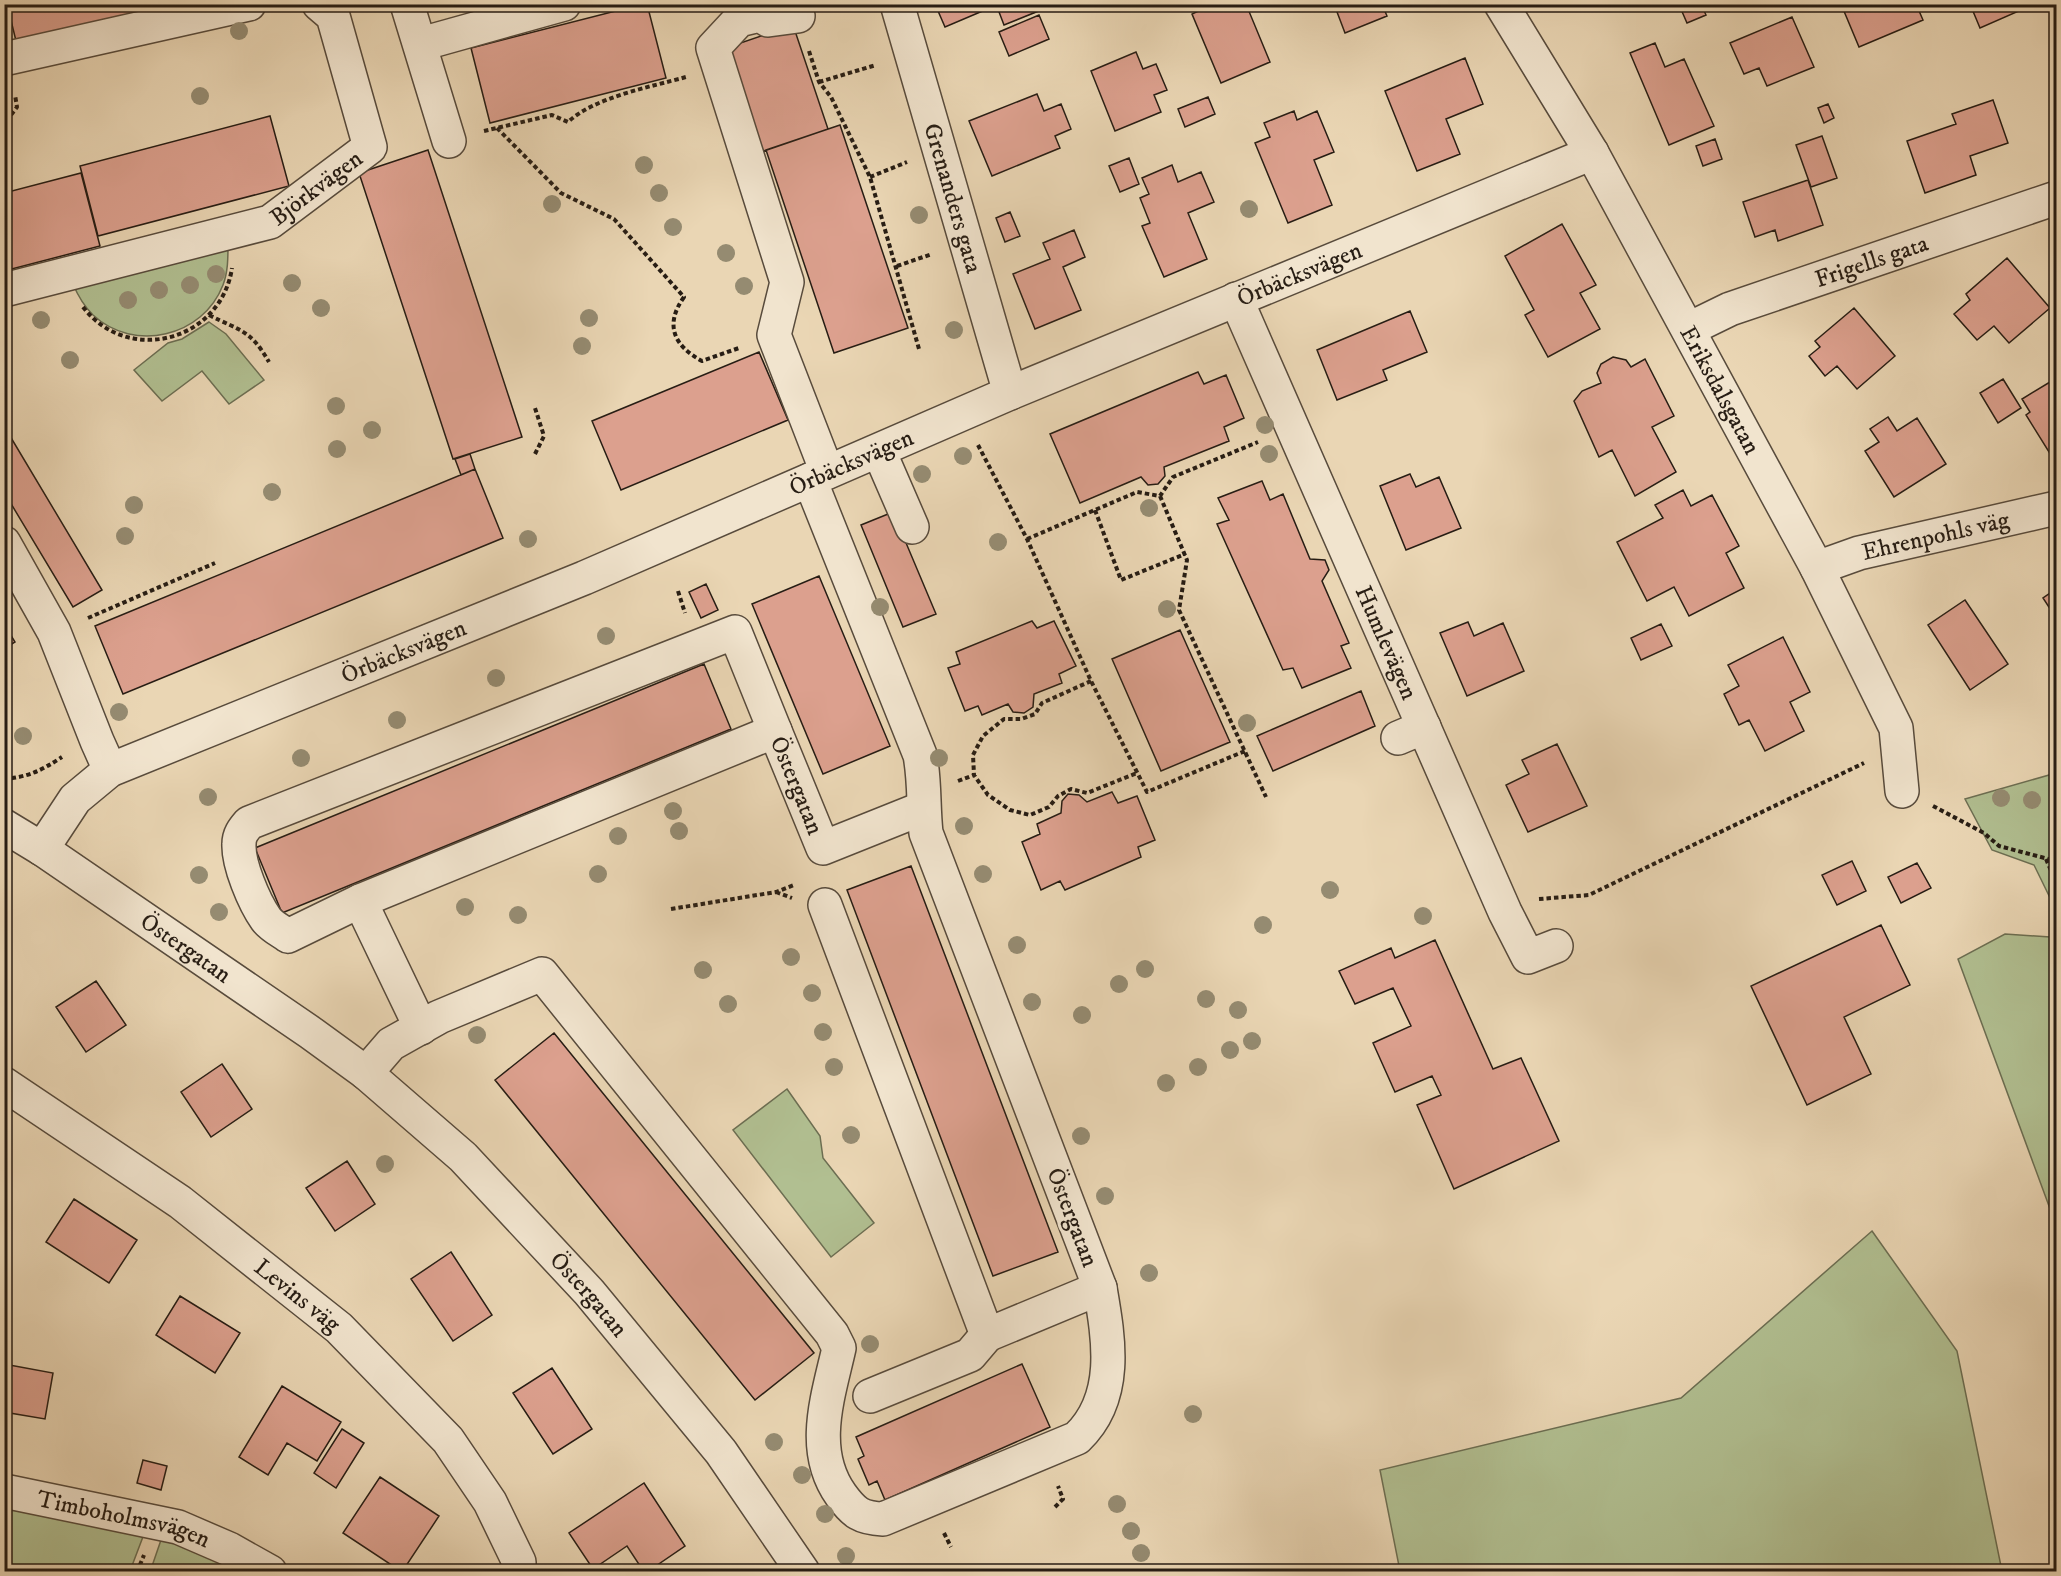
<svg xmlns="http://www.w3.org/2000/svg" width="2061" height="1576" viewBox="0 0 2061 1576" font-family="'IM FELL DW Pica',serif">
<rect width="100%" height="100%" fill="#ead6b4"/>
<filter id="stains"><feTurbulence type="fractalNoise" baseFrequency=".00333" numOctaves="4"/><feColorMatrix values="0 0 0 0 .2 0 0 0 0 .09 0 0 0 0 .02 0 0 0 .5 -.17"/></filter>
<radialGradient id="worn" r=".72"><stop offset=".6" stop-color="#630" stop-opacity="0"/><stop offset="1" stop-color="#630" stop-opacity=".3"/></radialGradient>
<path fill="#b1bf91" stroke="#6c6e52" stroke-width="1.5" d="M 228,244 C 228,258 228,272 223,285 C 203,337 134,353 93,315 C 84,306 78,296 73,284 Z
M 209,322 L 226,334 L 264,380 L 229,404 L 202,371 L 162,401 L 134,370 L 168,343 L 182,339 Z
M 2056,773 L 2056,910 L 2034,865 L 1992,850 L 1965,799 Z
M 2005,934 L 2050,937 L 2056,955 L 2056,1225 L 1958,959 Z
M 787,1089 L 820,1136 L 823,1158 L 874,1223 L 831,1257 L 733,1130 Z
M 1872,1231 L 1957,1351 L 2002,1571 L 1400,1571 L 1380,1470 L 1681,1398 Z
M 4,1508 L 144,1534 L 130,1571 L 5,1571 Z
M 161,1540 L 193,1549 L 238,1572 L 150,1572 Z"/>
<path fill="#dca08e" stroke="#271d14" stroke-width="1.5" d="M 7,4 L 171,4 L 17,45 Z
M 643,4 L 647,4 L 666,78 L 490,123 L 471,48 Z
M 935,4 L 991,4 L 992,7 L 945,27 Z
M 996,4 L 1044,4 L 1046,8 L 1004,25 Z
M 1213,4 L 1259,4 L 1248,9 L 1270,62 L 1221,83 L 1192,14 Z
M 1334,4 L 1382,4 L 1387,16 L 1345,33 Z
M 1687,4 L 1701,4 L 1706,15 L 1687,23 L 1680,7 Z
M 1841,4 L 1916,4 L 1923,20 L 1859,47 Z
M 1970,4 L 2026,4 L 2028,7 L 1980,28 Z
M 1039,15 L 1049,39 L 1009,56 L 999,32 Z
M 1792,17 L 1814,67 L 1767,86 L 1759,68 L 1744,74 L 1730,43 Z
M 793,25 L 828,129 L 755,154 L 720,50 Z
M 1655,43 L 1665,67 L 1684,59 L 1714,126 L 1669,145 L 1630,53 Z
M 1136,52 L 1143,69 L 1156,64 L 1167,90 L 1154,95 L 1161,112 L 1115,131 L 1091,71 Z
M 1465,58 L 1483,104 L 1446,119 L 1460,154 L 1417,171 L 1385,91 Z
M 1037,94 L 1044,111 L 1061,104 L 1071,129 L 1055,136 L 1060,148 L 992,176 L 969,121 Z
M 1208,97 L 1215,114 L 1185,127 L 1178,109 Z
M 1993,100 L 2008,143 L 1970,156 L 1976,175 L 1925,193 L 1907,141 L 1956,124 L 1952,114 Z
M 1828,104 L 1834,118 L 1824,123 L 1818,108 Z
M 1294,111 L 1297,120 L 1317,111 L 1334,152 L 1314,160 L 1332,205 L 1288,223 L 1255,143 L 1270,137 L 1264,123 Z
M 270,116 L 289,186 L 98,236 L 80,166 Z
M 840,125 L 908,328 L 834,353 L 766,150 Z
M 1822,136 L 1837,178 L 1811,187 L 1796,145 Z
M 1715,139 L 1722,159 L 1703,166 L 1696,146 Z
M 428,150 L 522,437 L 453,459 L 359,173 Z
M 1129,158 L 1139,184 L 1120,192 L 1109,166 Z
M 1172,165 L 1178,182 L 1201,172 L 1214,202 L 1188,213 L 1207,259 L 1164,277 L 1142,226 L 1150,223 L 1140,198 L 1149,194 L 1142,178 Z
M 81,173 L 100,246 L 4,271 L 4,193 Z
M 1808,180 L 1823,225 L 1778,241 L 1775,230 L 1755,237 L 1743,202 Z
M 1010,212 L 1020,236 L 1005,242 L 996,218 Z
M 1562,224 L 1596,285 L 1580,293 L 1600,329 L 1548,357 L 1525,315 L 1534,310 L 1505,256 Z
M 1074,230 L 1085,257 L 1063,267 L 1081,310 L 1035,329 L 1013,274 L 1050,259 L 1043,243 Z
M 2007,258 L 2050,308 L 2009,343 L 1994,326 L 1977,340 L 1954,314 L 1970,300 L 1966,294 Z
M 1854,308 L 1895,356 L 1857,389 L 1837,366 L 1825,376 L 1809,356 L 1820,347 L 1815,341 Z
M 1410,311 L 1427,352 L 1383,370 L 1387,380 L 1337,400 L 1317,350 Z
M 759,352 L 788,420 L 621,490 L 592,421 Z
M 1613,357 L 1626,360 L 1631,367 L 1645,359 L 1674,416 L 1652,427 L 1676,472 L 1635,496 L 1612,450 L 1599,457 L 1574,401 L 1582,391 L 1601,383 L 1597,373 L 1601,364 Z
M 1198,372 L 1204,384 L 1226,375 L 1244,418 L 1224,427 L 1229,441 L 1164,467 L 1165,476 L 1158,484 L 1148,485 L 1141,477 L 1080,503 L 1050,434 Z
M 2003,379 L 2021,408 L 1998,423 L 1980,393 Z
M 2055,379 L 2056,382 L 2056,458 L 2054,460 L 2026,415 L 2030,412 L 2022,399 Z
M 1888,417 L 1897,431 L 1917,418 L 1946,464 L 1894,497 L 1865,451 L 1879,442 L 1870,429 Z
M 4,426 L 102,590 L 73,607 L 4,492 Z
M 470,454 L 475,469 L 461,475 L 455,459 Z
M 475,469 L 503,538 L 123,694 L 95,626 Z
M 1410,474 L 1416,487 L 1439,477 L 1461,528 L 1406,550 L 1380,486 Z
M 1262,481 L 1270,500 L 1283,494 L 1310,559 L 1325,560 L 1329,570 L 1322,581 L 1349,643 L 1341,646 L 1351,668 L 1302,688 L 1293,668 L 1283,670 L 1217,524 L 1229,520 L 1218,498 Z
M 1683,490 L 1691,506 L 1712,495 L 1739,546 L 1726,553 L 1744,588 L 1689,616 L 1674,587 L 1647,601 L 1617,542 L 1663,518 L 1655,505 Z
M 893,512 L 936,614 L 903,627 L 861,525 Z
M 819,576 L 890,746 L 823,774 L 752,604 Z
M 706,584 L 718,610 L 701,618 L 689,592 Z
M 2056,589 L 2056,618 L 2043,598 Z
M 1965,600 L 2008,664 L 1970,690 L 1928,625 Z
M 1032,621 L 1037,628 L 1054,621 L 1076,666 L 1059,674 L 1062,683 L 1034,694 L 1033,707 L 1024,713 L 1013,712 L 1008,704 L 982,715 L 978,706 L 965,711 L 948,668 L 960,664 L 956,652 Z
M 1468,622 L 1474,636 L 1503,623 L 1524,671 L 1467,696 L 1440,633 Z
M 4,624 L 15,642 L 4,649 Z
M 1661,624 L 1672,646 L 1641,660 L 1631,638 Z
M 1180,630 L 1230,742 L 1161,771 L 1112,659 Z
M 1783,637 L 1810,692 L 1790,702 L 1804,731 L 1765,751 L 1749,720 L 1739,725 L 1724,694 L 1739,686 L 1728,665 Z
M 704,664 L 731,729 L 282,913 L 255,848 Z
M 1361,691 L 1375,726 L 1273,771 L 1257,736 Z
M 1557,744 L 1587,806 L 1528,832 L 1506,785 L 1529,774 L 1522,760 Z
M 1112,792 L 1118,803 L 1137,796 L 1155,840 L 1138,847 L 1141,857 L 1065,890 L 1060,881 L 1041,890 L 1022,842 L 1040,834 L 1037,824 L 1061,813 L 1062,801 L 1068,794 L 1079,795 L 1087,802 Z
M 1852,861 L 1866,891 L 1837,905 L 1822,875 Z
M 1917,863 L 1931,888 L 1901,903 L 1888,877 Z
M 911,866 L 1058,1252 L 993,1276 L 847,890 Z
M 1881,925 L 1910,985 L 1844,1017 L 1871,1074 L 1807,1105 L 1751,986 Z
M 1435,940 L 1493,1069 L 1521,1058 L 1559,1141 L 1454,1189 L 1417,1105 L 1441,1095 L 1432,1076 L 1395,1092 L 1373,1043 L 1411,1026 L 1393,988 L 1355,1004 L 1339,971 L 1391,948 L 1395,958 Z
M 96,981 L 126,1025 L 86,1052 L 56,1007 Z
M 554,1033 L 814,1353 L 755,1400 L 495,1080 Z
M 222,1064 L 252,1109 L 211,1137 L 181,1092 Z
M 347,1161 L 375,1204 L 335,1231 L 306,1188 Z
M 74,1199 L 137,1240 L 109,1283 L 46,1242 Z
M 451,1252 L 492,1315 L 453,1341 L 411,1279 Z
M 180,1296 L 240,1333 L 215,1373 L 156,1335 Z
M 4,1364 L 53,1373 L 45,1419 L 4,1412 Z
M 1022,1364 L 1050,1427 L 885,1500 L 877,1481 L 869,1485 L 858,1459 L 864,1456 L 856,1437 Z
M 552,1368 L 592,1429 L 553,1454 L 513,1393 Z
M 282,1386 L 341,1422 L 317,1461 L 287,1443 L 268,1475 L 239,1457 Z
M 342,1429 L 364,1443 L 336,1488 L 314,1473 Z
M 143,1460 L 167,1466 L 161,1490 L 137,1483 Z
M 380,1477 L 439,1516 L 402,1572 L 343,1533 Z
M 644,1483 L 685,1546 L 647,1572 L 644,1572 L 627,1546 L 593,1569 L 569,1533 Z"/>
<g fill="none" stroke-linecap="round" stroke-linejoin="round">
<defs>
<g id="minor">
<path d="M 407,4 L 449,141"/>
<path id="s1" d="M 897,4 L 1010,393"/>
<path id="s2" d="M 1501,4 L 1592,153 L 1817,568 L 1896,728 L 1902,791"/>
<path d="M 798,16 L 768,20 L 760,15 L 739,20 L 713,48 L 787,282 L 774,335 L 827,472"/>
<path d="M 421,44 L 564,4"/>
<path d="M 4,59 L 249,4"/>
<path id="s3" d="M 4,290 L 270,222 L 370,147 L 333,16 L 319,4"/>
<path id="s4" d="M 1236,299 L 1505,912 L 1528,957 L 1556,946"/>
<path id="s5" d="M 1689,329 L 1730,309 L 2056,198"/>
<path d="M 879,451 L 912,527"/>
<path d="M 4,543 L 54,632 L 97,741 L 110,770"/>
<path id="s6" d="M 1817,568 L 1859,553 L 2056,508"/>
<path d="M 1398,738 L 1424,727"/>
<path id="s7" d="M 4,826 L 42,849 L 311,1033 L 366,1073 L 463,1157 L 589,1292 L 721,1452 L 803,1572"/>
<path id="s8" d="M 42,849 L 75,799 L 110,770 L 584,578 L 1010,393 L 1592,153"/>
<path d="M 360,901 L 288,936 C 281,931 271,926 266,919 C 254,902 238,864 239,844 C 239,835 243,830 249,823 L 735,632 L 775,731"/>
<path d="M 825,905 L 987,1335 L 1100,1288"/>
<path id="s9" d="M 421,1028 L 360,901 L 775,731 L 823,848 L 923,808"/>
<path d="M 366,1073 L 391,1044 L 439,1017 L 542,974 L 832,1334 L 839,1348 C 828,1397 809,1450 841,1495 C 854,1513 861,1518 883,1519 L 1077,1438 C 1119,1398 1109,1340 1100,1288 L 926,833 C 923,806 925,781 920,755 L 810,480"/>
<path id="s10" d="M 4,1084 L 180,1202 L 339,1328 L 448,1440 L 490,1502 L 519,1562 L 519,1572"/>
<path d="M 870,1396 L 970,1355 L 987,1335"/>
<path id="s11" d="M 4,1491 L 178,1527 L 229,1549 L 270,1572"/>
</g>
</defs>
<use href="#minor" stroke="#584b3c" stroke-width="36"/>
<path stroke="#271d14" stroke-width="4" stroke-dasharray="4.5 3" stroke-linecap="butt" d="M 809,51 L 819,82 L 831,97 L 870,177 L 919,349
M 819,82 L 876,65
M 4,117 L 11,115 L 17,107 L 15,95
M 497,128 L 561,193 L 614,219 L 684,297 C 664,325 674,346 702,361 L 739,348
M 484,131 L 552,115 L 568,122 C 595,97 650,87 686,77
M 870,177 L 907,162
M 897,266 L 932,254
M 83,307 C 128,366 221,341 232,268
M 209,315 C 240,331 250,329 269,362
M 978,445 L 1027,539 L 1091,681 L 1147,792 L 1245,751
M 535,454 L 544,436 L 535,408
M 1160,496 L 1187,560 L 1179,610 L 1266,797
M 1095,510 L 1121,580 L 1185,554
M 1027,539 L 1137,492 L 1160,496 L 1173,477 L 1258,442
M 678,591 L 685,613
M 88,618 L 215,563
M 1091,681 L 1042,703 L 1035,714 L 1021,719 L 1004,719 L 983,736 L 973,755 L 974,775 L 988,795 L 1010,810 L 1030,815 L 1049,807 L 1058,796 L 1071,789 L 1087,793 L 1137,773
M 4,779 C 29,777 42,770 62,757
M 958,781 L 974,775
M 1933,806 L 1984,833 L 1999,846 L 2056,861
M 2046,859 L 2056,882
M 776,892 L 792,898
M 1539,899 L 1589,895 L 1864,763
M 671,909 L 776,892 L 794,885
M 1055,1507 L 1063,1499 L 1058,1486
M 944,1533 L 951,1547
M 137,1572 L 144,1555"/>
<use href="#minor" stroke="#f1e4ce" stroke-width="33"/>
</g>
<g fill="#958b71">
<circle cx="239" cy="31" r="9"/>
<circle cx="200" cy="96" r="9"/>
<circle cx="644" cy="165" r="9"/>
<circle cx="659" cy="193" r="9"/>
<circle cx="552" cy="204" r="9"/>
<circle cx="1249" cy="209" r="9"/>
<circle cx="919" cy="215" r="9"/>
<circle cx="673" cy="227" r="9"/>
<circle cx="726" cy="253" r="9"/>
<circle cx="216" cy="274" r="9"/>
<circle cx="292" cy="283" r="9"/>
<circle cx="190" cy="285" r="9"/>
<circle cx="744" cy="286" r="9"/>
<circle cx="159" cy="290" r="9"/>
<circle cx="128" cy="300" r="9"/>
<circle cx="321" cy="308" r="9"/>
<circle cx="589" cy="318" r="9"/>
<circle cx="41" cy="320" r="9"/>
<circle cx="954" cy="330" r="9"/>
<circle cx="582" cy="346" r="9"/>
<circle cx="70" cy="360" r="9"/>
<circle cx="336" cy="406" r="9"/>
<circle cx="1265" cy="425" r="9"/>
<circle cx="372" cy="430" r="9"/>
<circle cx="337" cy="449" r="9"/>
<circle cx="1269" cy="454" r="9"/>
<circle cx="963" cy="456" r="9"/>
<circle cx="922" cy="474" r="9"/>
<circle cx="272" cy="492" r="9"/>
<circle cx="134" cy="505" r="9"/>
<circle cx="1149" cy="508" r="9"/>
<circle cx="125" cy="536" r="9"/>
<circle cx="528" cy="539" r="9"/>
<circle cx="998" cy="542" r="9"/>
<circle cx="880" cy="607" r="9"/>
<circle cx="1167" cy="609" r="9"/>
<circle cx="606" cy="636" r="9"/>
<circle cx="496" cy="678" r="9"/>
<circle cx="119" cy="712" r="9"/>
<circle cx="397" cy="720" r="9"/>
<circle cx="1247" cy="723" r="9"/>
<circle cx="23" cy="736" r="9"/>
<circle cx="301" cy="758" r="9"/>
<circle cx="939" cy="758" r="9"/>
<circle cx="208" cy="797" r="9"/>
<circle cx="2001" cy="798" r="9"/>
<circle cx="2032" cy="800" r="9"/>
<circle cx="673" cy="811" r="9"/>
<circle cx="964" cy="826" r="9"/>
<circle cx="679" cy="831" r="9"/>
<circle cx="618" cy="836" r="9"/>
<circle cx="598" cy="874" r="9"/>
<circle cx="983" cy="874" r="9"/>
<circle cx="199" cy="875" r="9"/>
<circle cx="1330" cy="890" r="9"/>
<circle cx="465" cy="907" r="9"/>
<circle cx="219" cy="912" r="9"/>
<circle cx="518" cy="915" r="9"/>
<circle cx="1423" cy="916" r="9"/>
<circle cx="1263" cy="925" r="9"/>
<circle cx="1017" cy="945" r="9"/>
<circle cx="791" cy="957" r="9"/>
<circle cx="1145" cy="969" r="9"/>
<circle cx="703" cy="970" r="9"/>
<circle cx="1119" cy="984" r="9"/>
<circle cx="812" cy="993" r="9"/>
<circle cx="1206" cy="999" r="9"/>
<circle cx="1032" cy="1002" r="9"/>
<circle cx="728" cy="1004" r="9"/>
<circle cx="1238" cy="1010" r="9"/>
<circle cx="1082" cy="1015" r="9"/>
<circle cx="823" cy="1032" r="9"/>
<circle cx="477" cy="1035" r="9"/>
<circle cx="1252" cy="1041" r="9"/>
<circle cx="1230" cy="1050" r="9"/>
<circle cx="834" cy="1067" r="9"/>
<circle cx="1198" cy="1067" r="9"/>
<circle cx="1166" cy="1083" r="9"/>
<circle cx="851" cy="1135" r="9"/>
<circle cx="1081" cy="1136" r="9"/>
<circle cx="385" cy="1164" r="9"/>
<circle cx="1105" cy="1196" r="9"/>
<circle cx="1149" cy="1273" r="9"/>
<circle cx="870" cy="1344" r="9"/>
<circle cx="1193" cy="1414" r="9"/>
<circle cx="774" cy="1442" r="9"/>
<circle cx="802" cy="1475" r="9"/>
<circle cx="1117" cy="1504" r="9"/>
<circle cx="825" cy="1514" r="9"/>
<circle cx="1131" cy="1531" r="9"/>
<circle cx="1141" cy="1553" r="9"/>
<circle cx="846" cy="1556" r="9"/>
</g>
<g text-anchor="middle" stroke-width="6" stroke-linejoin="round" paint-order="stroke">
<g font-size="24" fill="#271d14" stroke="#f1e4ce">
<text dy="8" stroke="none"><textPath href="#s3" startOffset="332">Björkvägen</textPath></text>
<text dy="8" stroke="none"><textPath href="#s1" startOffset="202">Grenanders gata</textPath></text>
<text dy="8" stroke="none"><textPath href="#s5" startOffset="195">Frigells gata</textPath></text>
<text dy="8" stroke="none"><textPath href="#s8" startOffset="1394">Örbäcksvägen</textPath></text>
<text dy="8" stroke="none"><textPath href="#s2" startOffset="444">Eriksdalsgatan</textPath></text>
<text dy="8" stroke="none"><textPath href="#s8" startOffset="908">Örbäcksvägen</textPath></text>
<text dy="8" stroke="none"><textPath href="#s6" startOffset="123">Ehrenpohls väg</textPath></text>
<text dy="8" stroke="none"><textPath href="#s4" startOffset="375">Humlevägen</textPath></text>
<text dy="8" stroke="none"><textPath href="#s8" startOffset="422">Örbäcksvägen</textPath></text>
<text dy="8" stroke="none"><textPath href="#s9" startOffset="648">Östergatan</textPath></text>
<text dy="8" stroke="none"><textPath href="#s7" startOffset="219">Östergatan</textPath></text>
<text transform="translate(1073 1217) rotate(69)" y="8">Östergatan</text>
<text dy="8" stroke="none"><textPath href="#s10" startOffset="362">Levins väg</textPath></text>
<text dy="8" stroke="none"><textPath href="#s7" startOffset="753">Östergatan</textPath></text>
<text dy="8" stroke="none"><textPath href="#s11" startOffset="123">Timboholmsvägen</textPath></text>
</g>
</g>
<rect width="2061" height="1576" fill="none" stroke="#ead6b4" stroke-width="24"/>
<rect x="6" y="6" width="2049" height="1564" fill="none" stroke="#271d14" stroke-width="3"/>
<rect x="12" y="12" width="2037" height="1552" fill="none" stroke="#271d14" stroke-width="1.5"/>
<rect width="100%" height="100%" filter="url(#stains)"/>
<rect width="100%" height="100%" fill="url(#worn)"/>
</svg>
